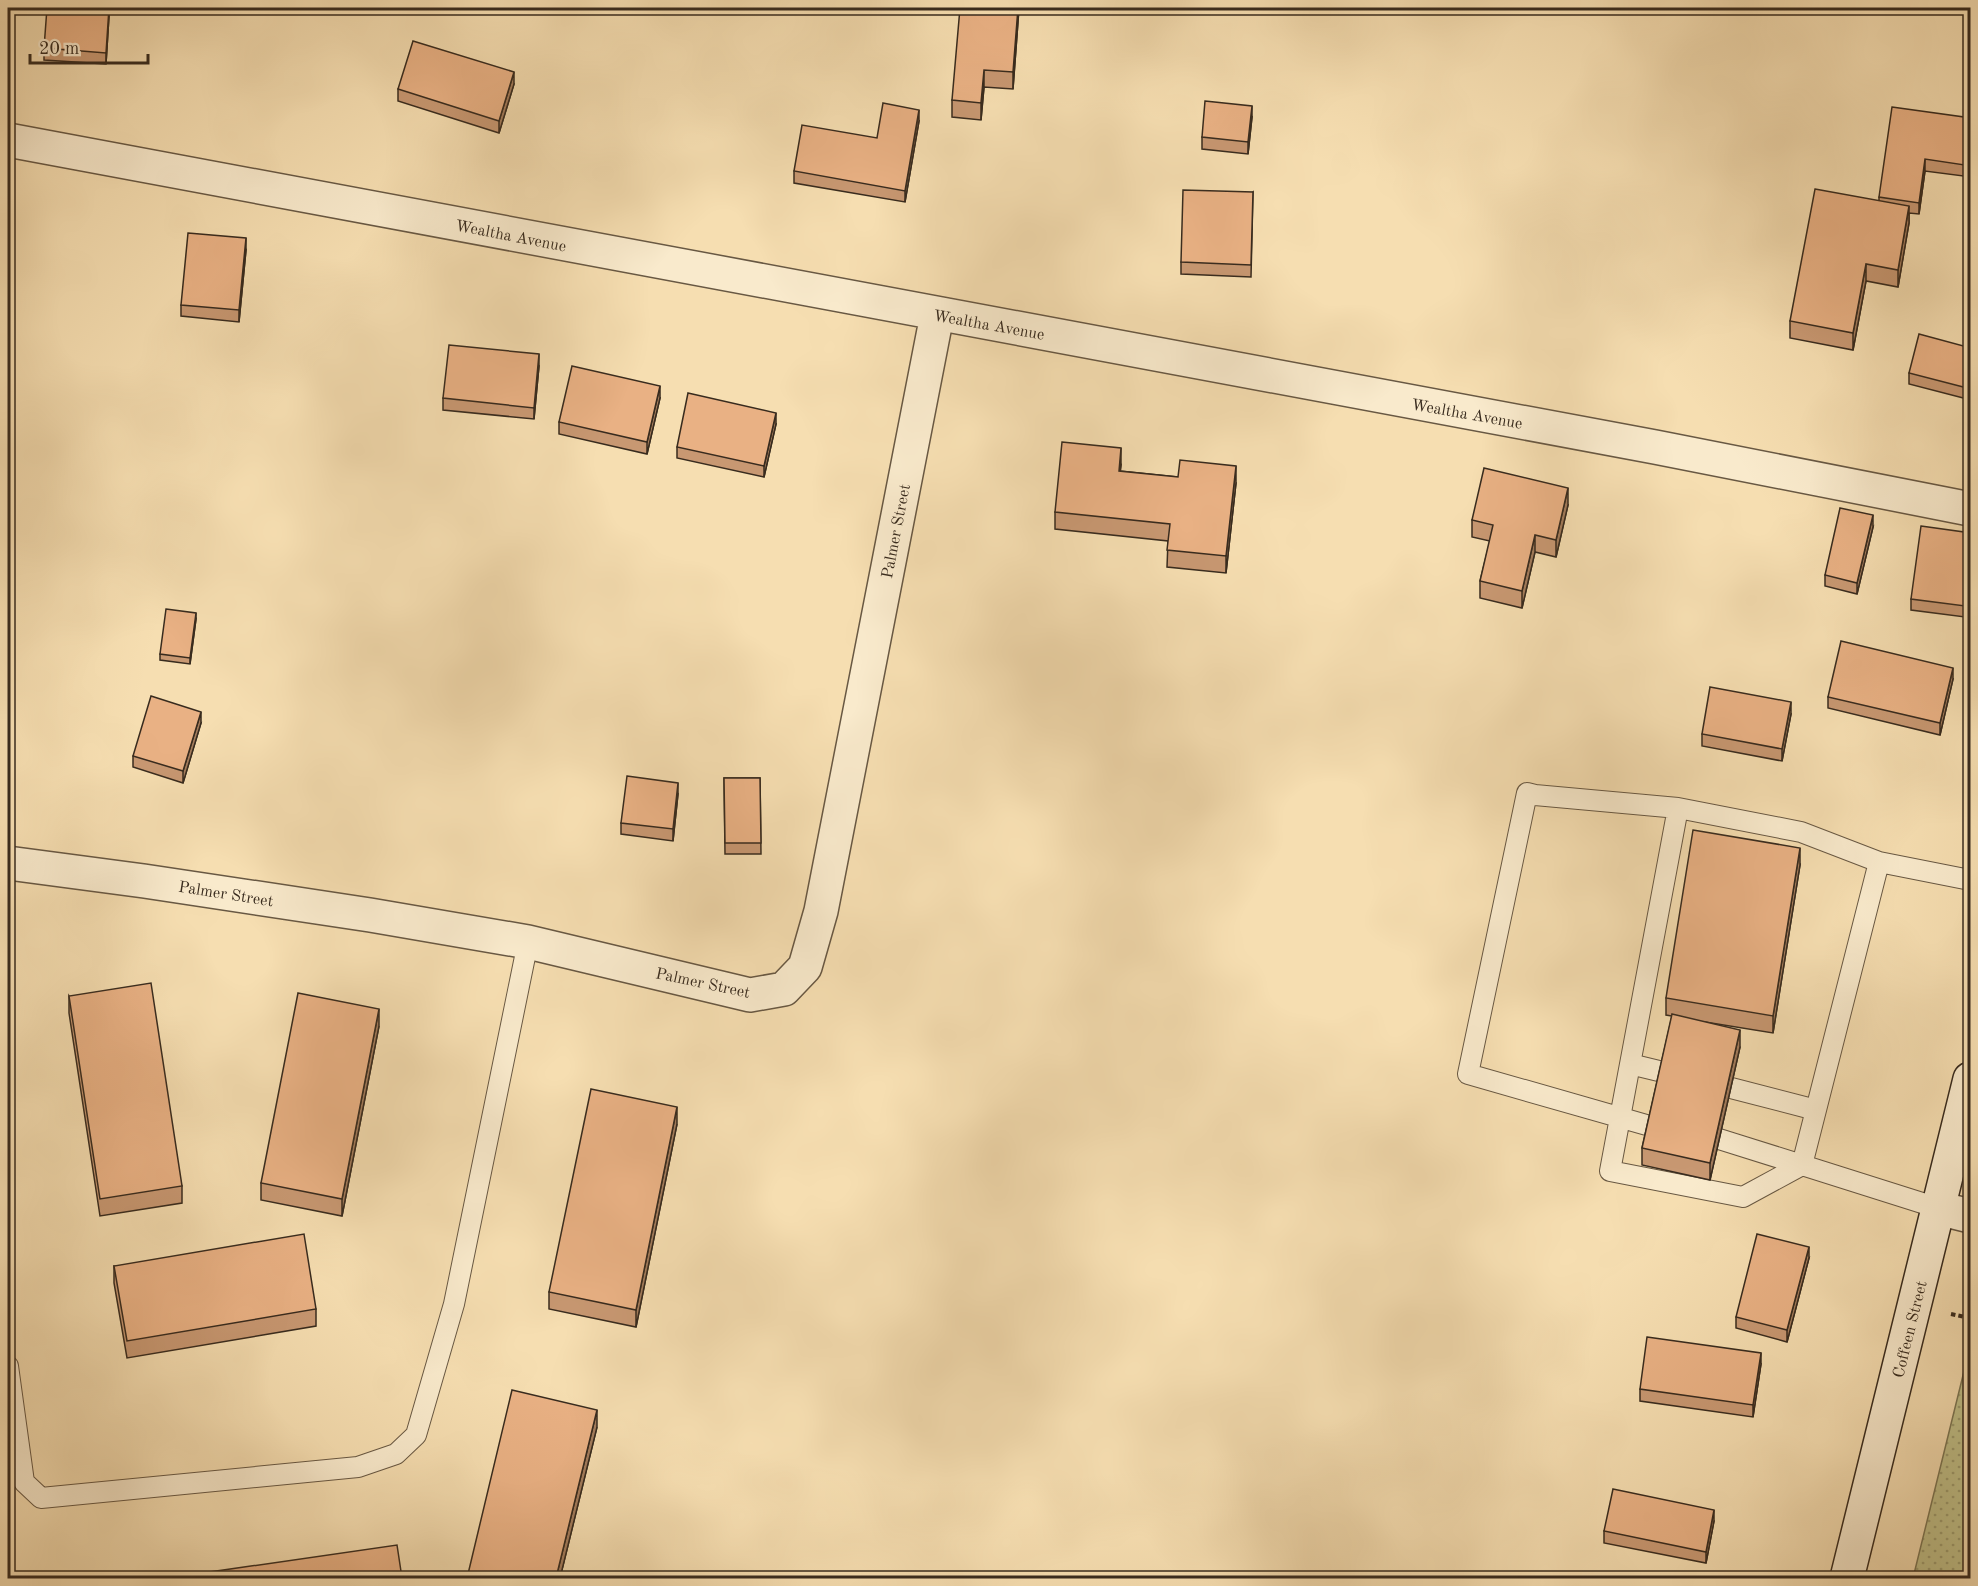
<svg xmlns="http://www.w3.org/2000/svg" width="1978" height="1586" viewBox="0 0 1978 1586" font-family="'Old Standard TT',serif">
<defs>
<pattern id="park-dots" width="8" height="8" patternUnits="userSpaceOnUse" patternTransform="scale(1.5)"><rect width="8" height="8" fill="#c0c089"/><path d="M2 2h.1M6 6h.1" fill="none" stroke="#9d9c6f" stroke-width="1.8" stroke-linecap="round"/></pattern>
</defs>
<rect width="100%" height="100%" fill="#f6deb1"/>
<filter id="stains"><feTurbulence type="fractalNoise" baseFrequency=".00333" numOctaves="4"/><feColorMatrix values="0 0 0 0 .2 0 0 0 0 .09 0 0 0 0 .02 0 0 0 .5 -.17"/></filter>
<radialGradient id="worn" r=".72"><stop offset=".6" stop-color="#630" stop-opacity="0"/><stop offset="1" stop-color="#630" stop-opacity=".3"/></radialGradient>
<path fill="url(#park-dots)" stroke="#7c7654" stroke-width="1.5" d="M 1970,1347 L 1970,1578 L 1913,1578 Z"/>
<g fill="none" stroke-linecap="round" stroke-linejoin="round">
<defs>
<path id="service" d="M 1630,1064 L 1663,1072
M 1731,1088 L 1816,1110
M 1650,1126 L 1468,1074 L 1527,793 L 1535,795 L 1678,808
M 1719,1139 L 1802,1165
M 1802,1165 L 1743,1197 L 1610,1171 L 1678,808 L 1801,832 L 1879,862
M 1938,1208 L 1802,1165 L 1879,862 L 1970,880
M 8,1366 L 24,1482 L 41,1498 L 358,1467 L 396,1454 L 416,1435 L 454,1304 L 528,942"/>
<path id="minor" d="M 8,140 L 1655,447 L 1970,509
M 8,863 L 144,881 L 370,915 L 528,942 L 750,995 L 784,989 L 805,967 L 821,911 L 937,315
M 1938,1208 L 1970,1216"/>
<path id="secondary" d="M 1847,1578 L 1970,1079"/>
</defs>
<use href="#service" stroke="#685843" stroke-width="22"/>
<use href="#minor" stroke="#685843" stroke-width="36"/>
<use href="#secondary" stroke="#382b1e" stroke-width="36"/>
<path stroke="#382b1e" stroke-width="4" stroke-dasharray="4.5 3" stroke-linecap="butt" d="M 1951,1314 L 1970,1318"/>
<use href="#service" stroke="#f9eacc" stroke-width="20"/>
<use href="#minor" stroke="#f9eacc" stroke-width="33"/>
<use href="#secondary" stroke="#f9eacc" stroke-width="33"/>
</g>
<path fill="#c89872" stroke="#382b1e" stroke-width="1.5" d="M 1019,8 L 1013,89 L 984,87 L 981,120 L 952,117 L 952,100 Z
M 109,16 L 106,64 L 44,60 L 44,48 Z
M 514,84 L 499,133 L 398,101 L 398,89 Z
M 1252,117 L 1248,154 L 1202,149 L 1202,137 Z
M 1971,118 L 1971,177 L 1925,171 L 1919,214 L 1909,213 L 1909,223 L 1898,287 L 1866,281 L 1853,350 L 1790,338 L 1790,321 L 1879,201 L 1879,197 Z
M 919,121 L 905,202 L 794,183 L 794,171 Z
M 1253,192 L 1251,277 L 1181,274 L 1181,262 Z
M 246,250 L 239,322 L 181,316 L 181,305 Z
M 1971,348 L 1971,400 L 1909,384 L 1909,373 Z
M 539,366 L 534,419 L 443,410 L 443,398 Z
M 660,398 L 647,454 L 559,434 L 559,422 Z
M 776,424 L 764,477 L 677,458 L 677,447 Z
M 1121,465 L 1120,471 L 1236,483 L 1226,573 L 1167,567 L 1168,541 L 1055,529 L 1055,512 Z
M 1568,505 L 1556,557 L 1535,552 L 1522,608 L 1480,598 L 1480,581 L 1490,541 L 1472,537 L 1472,520 Z
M 1873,527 L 1857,594 L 1825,586 L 1825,575 Z
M 1971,533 L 1971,575 L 1965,617 L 1911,610 L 1911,599 Z
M 196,619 L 190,664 L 160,660 L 160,654 Z
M 1953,679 L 1940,735 L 1828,708 L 1828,697 Z
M 1791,714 L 1782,761 L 1702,746 L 1702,734 Z
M 201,723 L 183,783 L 133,767 L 133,756 Z
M 724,778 L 760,778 L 761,854 L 725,854 Z
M 678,794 L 673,841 L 621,834 L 621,823 Z
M 1800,865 L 1773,1033 L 1705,1022 L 1740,1047 L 1710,1180 L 1642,1165 L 1642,1148 L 1672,1016 L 1666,1015 L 1666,998 Z
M 69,996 L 182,1186 L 182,1203 L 100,1216 L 69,1013 Z
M 379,1026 L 342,1216 L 261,1200 L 261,1183 Z
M 677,1124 L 636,1327 L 549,1309 L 549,1292 Z
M 1809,1258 L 1787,1342 L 1736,1328 L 1736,1317 Z
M 114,1266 L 316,1309 L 316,1326 L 127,1358 L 114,1283 Z
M 1761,1364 L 1753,1417 L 1640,1401 L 1640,1389 Z
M 597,1427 L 560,1578 L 468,1578 L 468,1574 Z
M 1714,1521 L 1706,1563 L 1604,1543 L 1604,1531 Z"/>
<path fill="#a37c5c" stroke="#382b1e" stroke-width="1.5" d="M 109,8 L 109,16 L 106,64 L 106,53 Z
M 1018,8 L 1019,8 L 1013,89 L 1013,72 Z
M 984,70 L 984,87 L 981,120 L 981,103 Z
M 514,72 L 514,84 L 499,133 L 499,121 Z
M 1252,106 L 1252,117 L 1248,154 L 1248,142 Z
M 919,110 L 919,121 L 905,202 L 905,191 Z
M 1925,159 L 1925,171 L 1919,214 L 1919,203 Z
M 1909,206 L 1909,223 L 1898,287 L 1898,270 Z
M 246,238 L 246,250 L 239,322 L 239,310 Z
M 1866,264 L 1866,281 L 1853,350 L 1853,333 Z
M 539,354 L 539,366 L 534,419 L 534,408 Z
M 660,386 L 660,398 L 647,454 L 647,442 Z
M 776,413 L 776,424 L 764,477 L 764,466 Z
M 1121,448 L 1121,465 L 1119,487 L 1119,471 Z
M 1236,466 L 1236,483 L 1226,573 L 1226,556 Z
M 1568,488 L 1568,505 L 1556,557 L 1556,540 Z
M 1873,515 L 1873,527 L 1857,594 L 1857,583 Z
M 1535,535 L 1535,552 L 1522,608 L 1522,591 Z
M 1971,563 L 1971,575 L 1965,617 L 1965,606 Z
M 196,613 L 196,619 L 190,664 L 190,658 Z
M 1953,668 L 1953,679 L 1940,735 L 1940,723 Z
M 1791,702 L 1791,714 L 1782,761 L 1782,749 Z
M 201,712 L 201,723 L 183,783 L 183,771 Z
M 678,783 L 678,794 L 673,841 L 673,829 Z
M 1800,848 L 1800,865 L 1773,1033 L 1773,1016 Z
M 379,1009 L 379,1026 L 342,1216 L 342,1199 Z
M 1740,1030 L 1740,1047 L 1710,1180 L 1710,1163 Z
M 677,1107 L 677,1124 L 636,1327 L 636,1310 Z
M 1809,1247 L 1809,1258 L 1787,1342 L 1787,1330 Z
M 1761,1353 L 1761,1364 L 1753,1417 L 1753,1405 Z
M 597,1410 L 597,1427 L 560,1578 L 556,1578 Z
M 1714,1510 L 1714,1521 L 1706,1563 L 1706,1552 Z"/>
<path fill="#e9b184" stroke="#382b1e" stroke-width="1.5" d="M 47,8 L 109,8 L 106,53 L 44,48 Z
M 960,8 L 1018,8 L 1013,72 L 984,70 L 981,103 L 952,100 Z
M 413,41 L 514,72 L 499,121 L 398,89 Z
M 1205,101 L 1252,106 L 1248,142 L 1202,137 Z
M 883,103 L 919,110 L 905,191 L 794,171 L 802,125 L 877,138 Z
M 1892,107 L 1971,118 L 1971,166 L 1925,159 L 1919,203 L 1879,197 Z
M 1815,189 L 1909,206 L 1898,270 L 1866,264 L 1853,333 L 1790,321 Z
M 1183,190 L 1253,192 L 1251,265 L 1181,262 Z
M 188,233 L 246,238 L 239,310 L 181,305 Z
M 1919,334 L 1971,348 L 1971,389 L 1909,373 Z
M 449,345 L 539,354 L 534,408 L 443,398 Z
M 572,366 L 660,386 L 647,442 L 559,422 Z
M 688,393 L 776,413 L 764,466 L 677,447 Z
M 1062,442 L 1121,448 L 1119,471 L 1178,477 L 1180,460 L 1236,466 L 1226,556 L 1167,550 L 1170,524 L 1055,512 Z
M 1484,468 L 1568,488 L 1556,540 L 1535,535 L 1522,591 L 1480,581 L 1493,525 L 1472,520 Z
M 1840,508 L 1873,515 L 1857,583 L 1825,575 Z
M 1921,526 L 1971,533 L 1971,563 L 1965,606 L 1911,599 Z
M 166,609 L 196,613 L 190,658 L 160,654 Z
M 1841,641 L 1953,668 L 1940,723 L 1828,697 Z
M 1710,687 L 1791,702 L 1782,749 L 1702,734 Z
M 151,696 L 201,712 L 183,771 L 133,756 Z
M 627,776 L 678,783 L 673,829 L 621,823 Z
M 724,778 L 760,778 L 761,843 L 725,843 Z
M 1693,830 L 1800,848 L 1773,1016 L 1666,998 Z
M 151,983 L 182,1186 L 100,1199 L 69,996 Z
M 298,993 L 379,1009 L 342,1199 L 261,1183 Z
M 1672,1014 L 1740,1030 L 1710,1163 L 1642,1148 Z
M 591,1089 L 677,1107 L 636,1310 L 549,1292 Z
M 304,1234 L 316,1309 L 127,1341 L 114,1266 Z
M 1757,1234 L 1809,1247 L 1787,1330 L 1736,1317 Z
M 1647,1337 L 1761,1353 L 1753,1405 L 1640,1389 Z
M 512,1390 L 597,1410 L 556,1578 L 485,1578 L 468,1574 Z
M 1613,1489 L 1714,1510 L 1706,1552 L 1604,1531 Z
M 397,1545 L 402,1578 L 211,1578 L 210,1572 Z"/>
<g text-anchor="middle" stroke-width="4.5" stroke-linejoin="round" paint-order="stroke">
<g font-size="16" fill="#382b1e" stroke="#f9eacc">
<text transform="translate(511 235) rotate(11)" y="6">Wealtha Avenue</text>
<text transform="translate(989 324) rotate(10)" y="6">Wealtha Avenue</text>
<text transform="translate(1467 413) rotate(10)" y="6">Wealtha Avenue</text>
<text transform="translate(895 531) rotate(-79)" y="6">Palmer Street</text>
<text transform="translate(226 893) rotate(9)" y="6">Palmer Street</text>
<text transform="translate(703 982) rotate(12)" y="6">Palmer Street</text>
<text transform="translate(1909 1329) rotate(-76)" y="6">Coffeen Street</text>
</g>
</g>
<rect width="1978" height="1586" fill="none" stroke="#f6deb1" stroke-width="30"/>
<rect x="9" y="9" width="1960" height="1568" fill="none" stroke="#382b1e" stroke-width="3"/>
<rect x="15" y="15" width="1948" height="1556" fill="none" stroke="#382b1e" stroke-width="1.5"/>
<path d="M30 54v9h118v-9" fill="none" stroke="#382b1e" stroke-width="3"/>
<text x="39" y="54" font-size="18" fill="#382b1e" stroke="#f9eacc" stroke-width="4.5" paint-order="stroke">20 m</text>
<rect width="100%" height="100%" filter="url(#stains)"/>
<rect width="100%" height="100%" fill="url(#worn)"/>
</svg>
